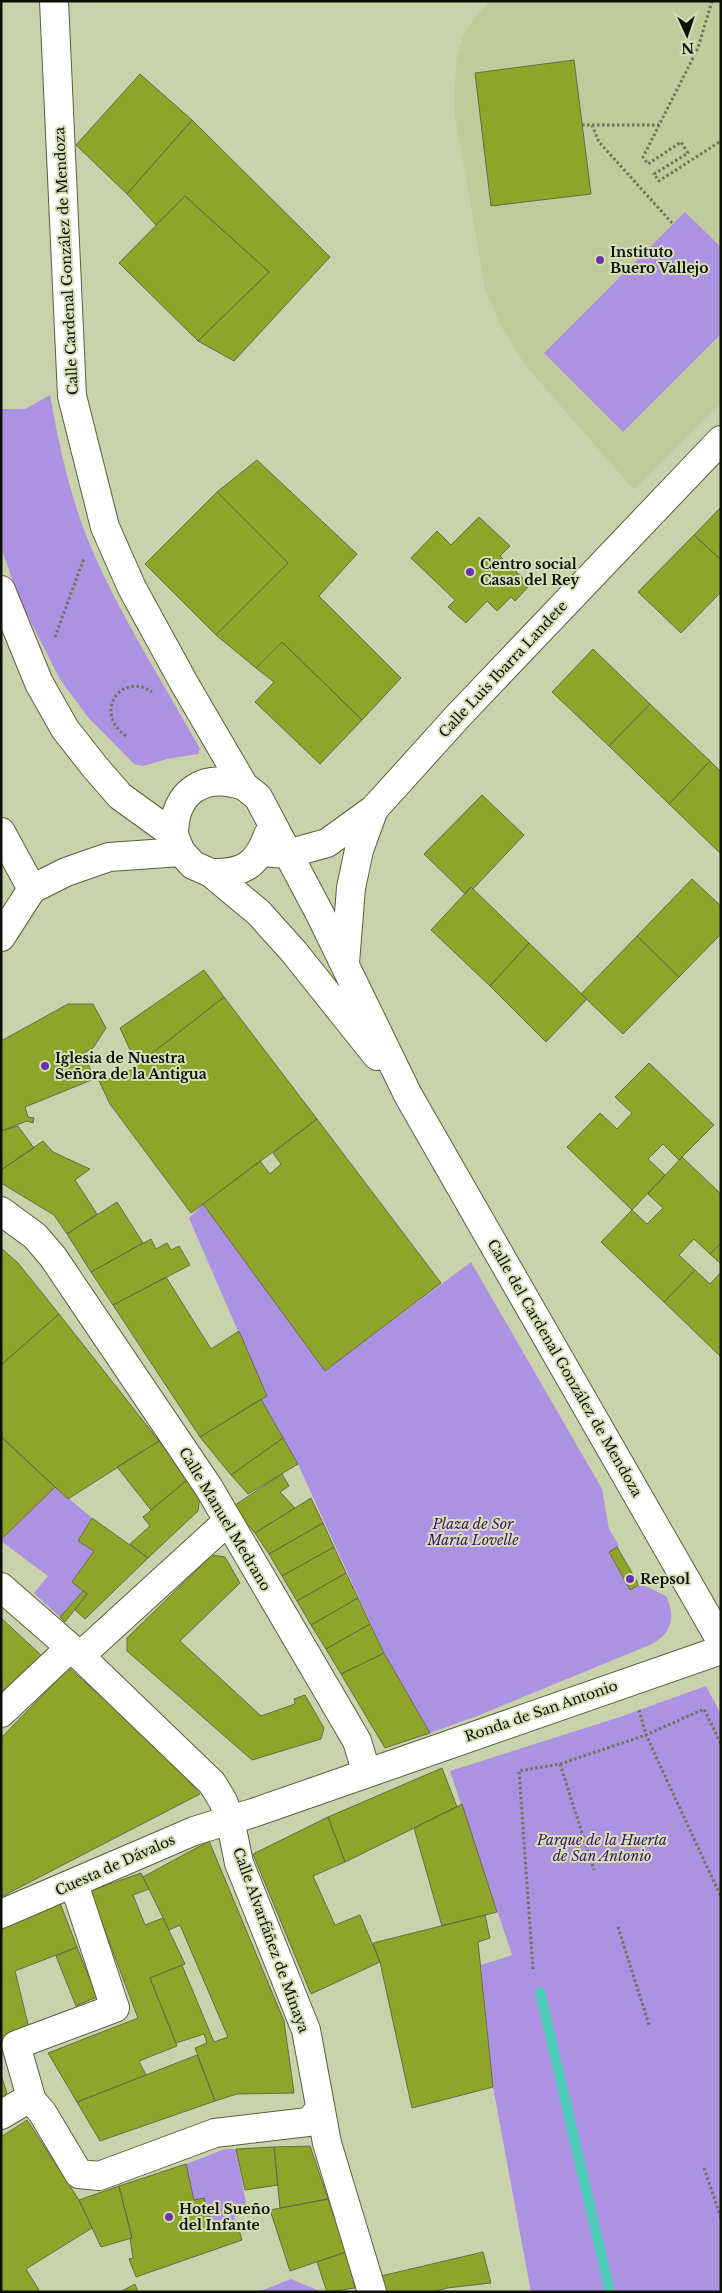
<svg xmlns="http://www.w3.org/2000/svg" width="722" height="2293" viewBox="0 0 722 2293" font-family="'Libre Baskerville',serif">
<rect width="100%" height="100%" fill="#c9d3ab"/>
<path fill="#bfcb9b" d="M 492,1 L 721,1 L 721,404 L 634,490 L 526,366 L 500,325 L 485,288 L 454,110 L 456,61 L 463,35 L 475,17 Z"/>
<path fill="#ad91e3" d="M 685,212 L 721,247 L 721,334 L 623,432 L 544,353 Z
M 50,395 C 59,446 70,496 90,545 C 120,616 163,682 200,749 L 198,754 L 167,759 L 143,766 L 134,764 L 87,716 L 60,679 L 20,601 L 1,547 L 1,409 L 25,409 Z
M 203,1204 L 325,1371 L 471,1262 L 602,1489 L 609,1529 L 619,1546 L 609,1553 L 630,1590 L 641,1584 L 666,1596 C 676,1616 672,1633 652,1644 L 477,1716 L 430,1733 L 384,1653 L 298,1464 L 261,1399 L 266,1396 L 189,1218 Z
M 55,1487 L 92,1518 L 78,1541 L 94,1551 L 84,1590 L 60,1617 L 34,1593 L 48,1576 L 1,1541 Z
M 706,1686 L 721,1714 L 721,2292 L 531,2292 L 493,2087 L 481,1965 L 512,1955 L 450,1771 L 620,1717 Z
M 225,2149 L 236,2149 L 248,2214 L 234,2217 L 237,2223 L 214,2229 L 204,2198 L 194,2200 L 186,2164 Z
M 291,2279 L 322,2292 L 258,2292 Z"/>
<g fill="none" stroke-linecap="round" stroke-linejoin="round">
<path stroke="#4cccb6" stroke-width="10" d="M 540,1992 L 610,2292"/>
</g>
<path fill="#8fa52a" stroke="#646d48" d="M 574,60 L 591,194 L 491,206 L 475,73 Z
M 140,74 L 192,120 L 127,194 L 76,145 Z
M 192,120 L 330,257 L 234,361 L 198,341 L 269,272 L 185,196 L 156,225 L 127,194 Z
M 185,196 L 269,272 L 198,341 L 119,263 Z
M 257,460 L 357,554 L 319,596 L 401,678 L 362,720 L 282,642 L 256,668 L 216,635 L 288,563 L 217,492 Z
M 217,492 L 288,563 L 216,635 L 145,564 Z
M 721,507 L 721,560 L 694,535 Z
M 479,517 L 510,546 L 500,556 L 530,585 L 515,601 L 511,597 L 497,611 L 487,601 L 466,623 L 448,607 L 455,600 L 411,558 L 437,531 L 451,545 Z
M 694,535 L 721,560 L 721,592 L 681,633 L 638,592 Z
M 282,642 L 362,720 L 320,764 L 255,702 L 274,682 L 256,668 Z
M 593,649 L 650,704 L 609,746 L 552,692 Z
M 650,704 L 710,761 L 669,804 L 609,746 Z
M 710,761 L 721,772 L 721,854 L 669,804 Z
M 482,795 L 524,835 L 473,889 L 471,887 L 465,894 L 424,854 Z
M 692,879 L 721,906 L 721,934 L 679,977 L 637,936 Z
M 471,887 L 529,943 L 490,986 L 431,930 Z
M 637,936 L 679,977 L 623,1034 L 581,994 Z
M 529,943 L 587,999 L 546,1042 L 490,986 Z
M 204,970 L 224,997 L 137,1065 L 120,1028 Z
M 224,997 L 317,1119 L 191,1213 L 110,1104 L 99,1081 L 124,1075 Z
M 68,1004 L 93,1004 L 106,1028 L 93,1048 L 84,1053 L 94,1079 L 25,1107 L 28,1117 L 34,1118 L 33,1123 L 27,1121 L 1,1131 L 1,1041 Z
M 649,1063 L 714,1125 L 679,1160 L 663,1144 L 648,1159 L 665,1175 L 632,1210 L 567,1147 L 600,1113 L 617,1129 L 632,1113 L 615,1097 Z
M 317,1119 L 441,1283 L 325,1371 L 203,1204 L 260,1161 L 270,1174 L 281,1164 L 273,1153 Z
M 18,1126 L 34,1148 L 1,1170 L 1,1131 Z
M 43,1141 L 53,1152 L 90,1169 L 75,1180 L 97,1214 L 67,1234 L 54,1215 L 1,1183 L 1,1170 Z
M 682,1157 L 721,1194 L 721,1243 L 710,1254 L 694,1239 L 679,1255 L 695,1270 L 664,1302 L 601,1242 L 632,1210 L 647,1224 L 663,1208 L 648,1194 Z
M 117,1202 L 143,1243 L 91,1272 L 67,1234 Z
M 151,1239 L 156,1249 L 167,1243 L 171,1250 L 179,1246 L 190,1265 L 113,1305 L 91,1272 Z
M 721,1243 L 721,1264 L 710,1254 Z
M 1,1248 L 18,1263 L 59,1314 L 1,1365 Z
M 695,1270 L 710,1284 L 721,1272 L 721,1357 L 664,1302 Z
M 166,1277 L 211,1349 L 239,1331 L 267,1396 L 200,1437 L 113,1305 Z
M 59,1314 L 159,1441 L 68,1499 L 1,1437 L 1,1365 Z
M 261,1399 L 283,1438 L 231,1475 L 200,1437 Z
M 1,1436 L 55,1487 L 1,1540 Z
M 283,1438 L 298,1464 L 248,1494 L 231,1475 Z
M 159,1441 L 188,1479 L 151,1510 L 117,1467 Z
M 282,1474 L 289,1486 L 280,1492 L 295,1508 L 255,1533 L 232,1507 Z
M 188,1479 L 200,1495 L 198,1511 L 148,1558 L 130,1544 L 150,1526 L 143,1517 Z
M 311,1498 L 323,1523 L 269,1554 L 255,1533 Z
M 92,1518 L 148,1558 L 85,1619 L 75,1610 L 87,1594 L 72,1582 L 94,1551 L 78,1541 Z
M 323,1523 L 334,1547 L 282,1576 L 269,1554 Z
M 334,1547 L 346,1573 L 297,1601 L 282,1576 Z
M 617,1547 L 639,1585 L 630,1590 L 609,1552 Z
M 212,1555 L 225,1557 L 240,1583 L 180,1641 L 261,1716 L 295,1704 L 294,1699 L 305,1695 L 324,1728 L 321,1739 L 252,1760 L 127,1651 L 127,1638 Z
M 346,1573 L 358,1598 L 311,1625 L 297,1601 Z
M 84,1590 L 87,1594 L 65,1622 L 60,1617 Z
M 358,1598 L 370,1624 L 326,1649 L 311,1625 Z
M 1,1618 L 42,1656 L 1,1697 Z
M 370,1624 L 384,1653 L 341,1674 L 326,1649 Z
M 384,1653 L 430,1733 L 385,1748 L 341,1674 Z
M 69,1668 L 160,1749 L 200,1794 L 1,1897 L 1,1738 Z
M 442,1768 L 457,1807 L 345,1862 L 328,1817 Z
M 462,1804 L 497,1912 L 442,1926 L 414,1828 Z
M 328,1817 L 345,1862 L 313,1876 L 335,1925 L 360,1915 L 380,1962 L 311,1994 L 253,1854 Z
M 209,1841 L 284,2021 L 294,2093 L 237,2094 L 215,2101 L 195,2048 L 207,2043 L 204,2034 L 176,2043 L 150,1978 L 182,1965 L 214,2042 L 228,2037 L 180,1925 L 169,1930 L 143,1877 Z
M 141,1873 L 149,1889 L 133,1895 L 145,1925 L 163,1918 L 185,1964 L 150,1978 L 177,2046 L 139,2061 L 146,2075 L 77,2102 L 48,2053 L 138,2018 L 90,1891 Z
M 60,1903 L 77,1947 L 15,1971 L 30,2032 L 1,2041 L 1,1923 Z
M 485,1915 L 490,1938 L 478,1942 L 493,2087 L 412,2108 L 380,1962 L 373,1943 Z
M 77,1947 L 97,1997 L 76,2006 L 56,1956 Z
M 197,2055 L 215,2101 L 100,2141 L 77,2102 Z
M 1,2075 L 7,2093 L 1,2098 Z
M 27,2120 L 79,2200 L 92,2228 L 26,2269 L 39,2290 L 36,2292 L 1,2292 L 1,2137 Z
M 310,2146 L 328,2199 L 280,2208 L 274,2147 Z
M 274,2147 L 278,2185 L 245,2190 L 236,2149 Z
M 186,2164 L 194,2200 L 204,2198 L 214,2229 L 237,2223 L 242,2240 L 136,2277 L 129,2259 L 133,2258 L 130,2238 L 132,2238 L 119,2186 Z
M 119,2186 L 132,2238 L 101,2247 L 79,2200 Z
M 328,2199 L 346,2252 L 290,2271 L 270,2210 Z
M 346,2252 L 355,2288 L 327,2292 L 317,2262 Z
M 483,2252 L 491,2283 L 447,2288 L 434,2292 L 387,2292 L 381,2276 Z
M 135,2284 L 138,2292 L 120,2292 Z"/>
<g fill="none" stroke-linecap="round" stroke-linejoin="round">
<defs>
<path id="minor" d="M 54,1 L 72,396 L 105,527 L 132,588 L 184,683 L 244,786 L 258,797 L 320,914 L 408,1095 L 721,1641
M 1,590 L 39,683 L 65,729 L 94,766 L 120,796 L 174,835 L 181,852 L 193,865 L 211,873 L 259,913 L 294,952 L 377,1056
M 1,832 L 32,889
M 174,835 C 174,792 203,772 244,786
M 262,852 L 287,854 L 327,843 L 374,809 L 459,715 L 721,440
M 211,873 C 242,874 257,866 268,835
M 1,937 L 32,889 L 66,872 L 109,857 L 181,852
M 345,963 L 351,888 L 359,850 L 374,809
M 1,1211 L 35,1236 L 53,1257 L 209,1488 L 357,1741 L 364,1764 L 362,1774
M 1,1587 L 80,1656 L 212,1783 L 223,1801 L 230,1819 L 239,1863 L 306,2030 L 327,2143 L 372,2292
M 80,1656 L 228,1521
M 1,1713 L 70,1648
M 1,1914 L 194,1831 L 253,1813 L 721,1650
M 32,2101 L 16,2045 L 115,2008 L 74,1884
M 1,2115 L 23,2102 L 32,2101 L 42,2112 L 79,2174 L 99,2176 L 215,2133 L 308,2122 L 319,2111"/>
</defs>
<use href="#minor" stroke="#58613c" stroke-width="30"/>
<path stroke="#6f765b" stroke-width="3" stroke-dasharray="2.5 2.5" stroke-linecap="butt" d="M 712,1 L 698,48 L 643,157 L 648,164 L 681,142 L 688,153 L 654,174 L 659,181 L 721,141
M 582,125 L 659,125
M 592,125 L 599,142 L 673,224
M 55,637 L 84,558
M 126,736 C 92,712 122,671 152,692
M 639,1710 L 646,1735 L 721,1897
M 560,1764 L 594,1870
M 618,1927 L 649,2025
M 533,1969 L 519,1771 L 560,1764 L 646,1735 L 704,1709 L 721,1744
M 704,2168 L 721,2218"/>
<use href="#minor" stroke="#fff" stroke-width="28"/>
</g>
<g fill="#6934ab" stroke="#d6e0b8" stroke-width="2">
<circle cx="600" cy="260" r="5"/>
<circle cx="470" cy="572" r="5"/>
<circle cx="45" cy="1066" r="5"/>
<circle cx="630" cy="1579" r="5"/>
<circle cx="169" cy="2217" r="5"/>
</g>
<g text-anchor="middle" stroke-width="4" stroke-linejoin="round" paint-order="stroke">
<g font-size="14" font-weight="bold" fill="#0d1004" stroke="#d6e0b8" text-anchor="start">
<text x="610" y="257">Instituto<tspan x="610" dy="16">Buero Vallejo</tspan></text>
<text x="480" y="569">Centro social<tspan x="480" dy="16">Casas del Rey</tspan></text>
<text x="55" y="1063">Iglesia de Nuestra<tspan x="55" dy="16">Señora de la Antigua</tspan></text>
<text x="640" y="1584">Repsol</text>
<text x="179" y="2214">Hotel Sueño<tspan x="179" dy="16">del Infante</tspan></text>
</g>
<g font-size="14" fill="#0d1004" stroke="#d6e0b8">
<text transform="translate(66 261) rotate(-93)" y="5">Calle Cardenal González de Mendoza</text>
<text transform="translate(503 669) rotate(-47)" y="5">Calle Luis Ibarra Landete</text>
<text transform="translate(565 1368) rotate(60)" y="5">Calle del Cardenal González de Mendoza</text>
<text transform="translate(225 1519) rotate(59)" y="5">Calle Manuel Medrano</text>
<text transform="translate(541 1711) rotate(-19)" y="5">Ronda de San Antonio</text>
<text transform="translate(115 1865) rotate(-24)" y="5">Cuesta de Dávalos</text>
<text transform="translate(271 1940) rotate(70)" y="5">Calle Alvarfáñez de Minaya</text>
</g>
<g font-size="14" font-style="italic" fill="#3b116a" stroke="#d6e0b8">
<text x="473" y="1529">Plaza de Sor<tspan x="473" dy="16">María Lovelle</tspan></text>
<text x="602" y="1845">Parque de la Huerta<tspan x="602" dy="16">de San Antonio</tspan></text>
</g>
</g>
<rect width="722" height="2293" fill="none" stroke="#0d1004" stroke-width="5"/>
<g transform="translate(687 35) rotate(177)" stroke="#d6e0b8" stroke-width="4" paint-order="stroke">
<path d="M0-4L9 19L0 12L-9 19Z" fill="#0d1004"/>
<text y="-8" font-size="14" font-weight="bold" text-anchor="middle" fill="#0d1004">N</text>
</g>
</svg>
